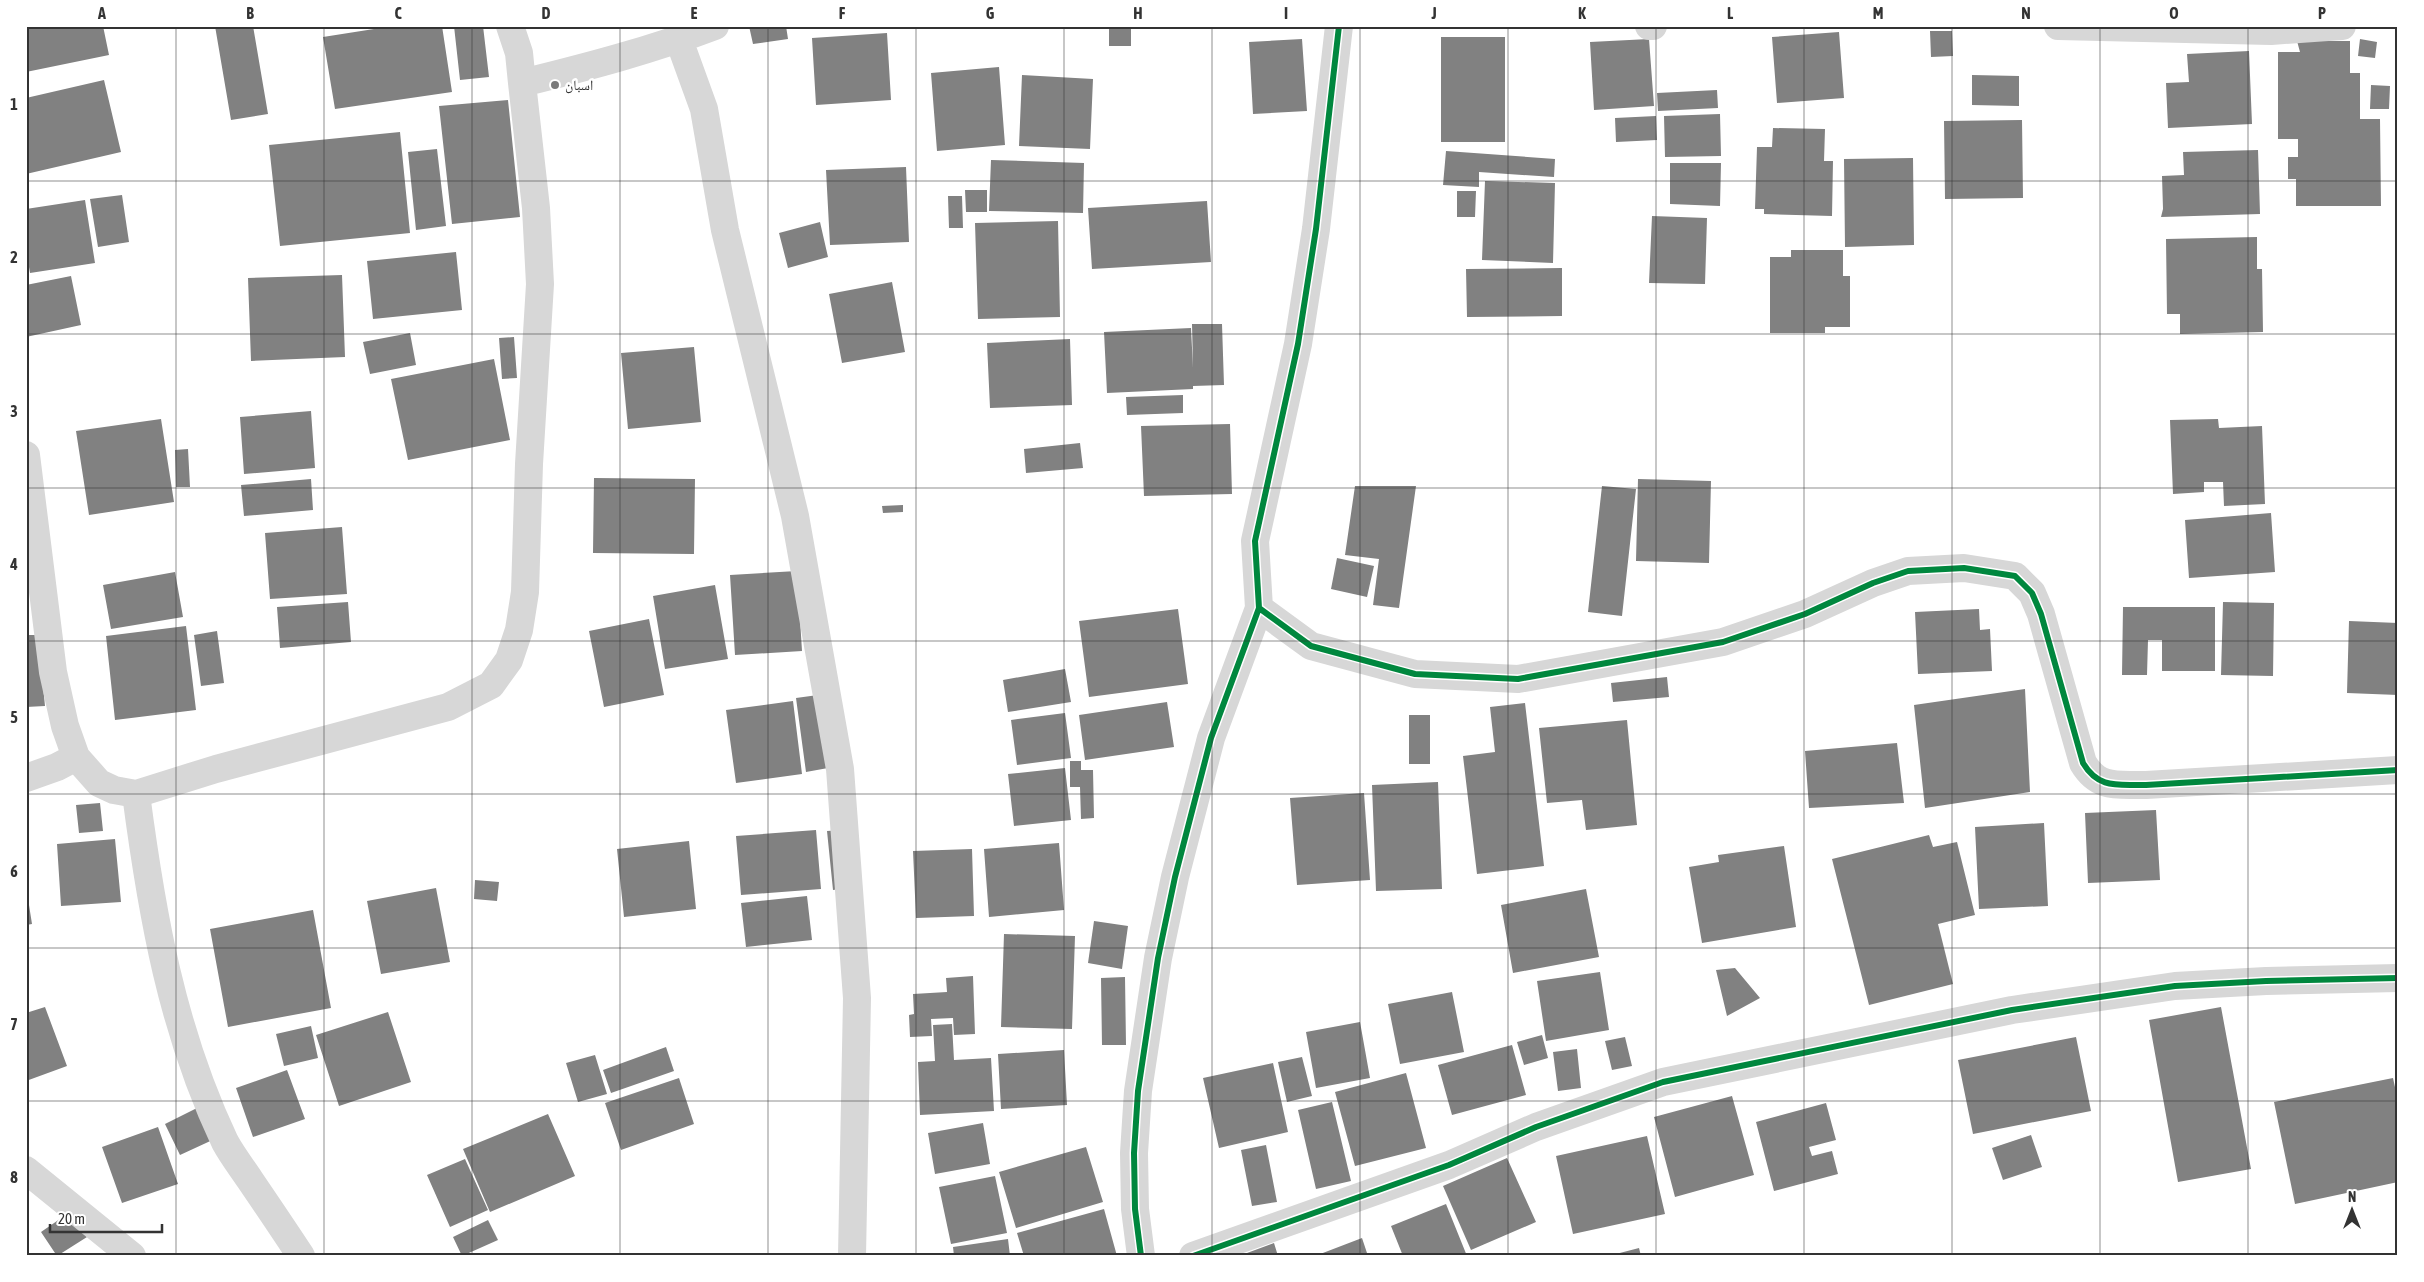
<svg xmlns="http://www.w3.org/2000/svg" width="2424" height="1282" viewBox="0 0 2424 1282" font-family="'Asap Condensed','Noto Naskh Arabic',sans-serif">
<rect width="100%" height="100%" fill="#fff"/>
<path fill="#818181" d="M 26,26 L 103,26 L 109,55 L 26,72 Z
M 215,26 L 253,26 L 268,114 L 231,120 Z
M 393,26 L 442,26 L 452,92 L 335,109 L 323,37 Z
M 454,26 L 483,26 L 489,77 L 460,80 Z
M 749,26 L 786,26 L 788,39 L 753,44 Z
M 1109,26 L 1131,26 L 1131,46 L 1109,46 Z
M 1930,31 L 1952,31 L 1953,56 L 1931,57 Z
M 1839,32 L 1844,98 L 1777,103 L 1772,37 Z
M 887,33 L 891,100 L 816,105 L 812,38 Z
M 1441,37 L 1505,37 L 1505,142 L 1441,142 Z
M 1302,39 L 1307,111 L 1253,114 L 1249,42 Z
M 1649,39 L 1654,106 L 1594,110 L 1590,42 Z
M 2360,39 L 2377,42 L 2375,58 L 2358,56 Z
M 2297,41 L 2350,41 L 2350,73 L 2360,73 L 2360,119 L 2380,119 L 2381,206 L 2296,206 L 2296,179 L 2288,179 L 2288,157 L 2298,157 L 2298,139 L 2278,139 L 2278,52 L 2300,52 Z
M 2249,51 L 2252,124 L 2168,128 L 2166,83 L 2189,82 L 2187,54 Z
M 999,67 L 1005,145 L 937,151 L 931,73 Z
M 1022,75 L 1093,79 L 1090,149 L 1019,146 Z
M 1972,75 L 2019,76 L 2019,106 L 1972,105 Z
M 104,80 L 121,152 L 26,174 L 26,98 Z
M 2371,85 L 2390,86 L 2389,109 L 2370,109 Z
M 1717,90 L 1718,108 L 1658,111 L 1657,93 Z
M 508,100 L 520,217 L 452,224 L 439,106 Z
M 1720,114 L 1721,156 L 1665,157 L 1664,116 Z
M 1656,116 L 1657,140 L 1616,142 L 1615,118 Z
M 2022,120 L 2023,198 L 1945,199 L 1944,121 Z
M 1773,128 L 1825,129 L 1824,161 L 1833,161 L 1832,216 L 1764,214 L 1764,209 L 1755,209 L 1757,147 L 1772,147 Z
M 400,132 L 410,233 L 280,246 L 269,145 Z
M 437,149 L 446,226 L 416,230 L 408,152 Z
M 2258,150 L 2260,214 L 2161,217 L 2163,209 L 2162,176 L 2184,175 L 2183,152 Z
M 1446,151 L 1555,159 L 1554,177 L 1479,172 L 1479,187 L 1443,185 Z
M 1913,158 L 1914,245 L 1845,247 L 1844,159 Z
M 991,160 L 1084,163 L 1083,213 L 989,211 Z
M 1670,163 L 1721,163 L 1720,206 L 1670,204 Z
M 906,167 L 909,242 L 830,245 L 826,170 Z
M 1485,181 L 1555,183 L 1553,263 L 1482,260 Z
M 965,190 L 987,190 L 987,212 L 966,212 Z
M 1457,191 L 1476,191 L 1475,217 L 1457,217 Z
M 122,195 L 129,242 L 98,247 L 90,199 Z
M 948,196 L 962,196 L 963,228 L 949,228 Z
M 85,200 L 95,263 L 30,273 L 26,249 L 26,209 Z
M 1207,201 L 1211,262 L 1092,269 L 1088,208 Z
M 1652,216 L 1707,218 L 1705,284 L 1649,283 Z
M 1058,221 L 1060,317 L 978,319 L 975,223 Z
M 820,222 L 828,257 L 788,268 L 779,233 Z
M 2257,237 L 2257,269 L 2262,269 L 2263,332 L 2180,334 L 2180,314 L 2167,314 L 2166,239 Z
M 1791,250 L 1843,250 L 1843,276 L 1850,276 L 1850,327 L 1825,327 L 1825,333 L 1770,333 L 1770,257 L 1791,257 Z
M 456,252 L 462,310 L 373,319 L 367,261 Z
M 1562,268 L 1562,316 L 1467,317 L 1466,269 Z
M 342,275 L 345,357 L 251,361 L 248,278 Z
M 71,276 L 81,325 L 26,337 L 26,285 Z
M 892,282 L 905,352 L 842,363 L 829,294 Z
M 1192,324 L 1222,324 L 1224,385 L 1193,386 L 1193,389 L 1107,393 L 1104,332 L 1191,328 L 1193,368 Z
M 410,333 L 416,365 L 370,374 L 363,342 Z
M 514,337 L 517,378 L 502,379 L 499,338 Z
M 1070,339 L 1072,405 L 990,408 L 987,343 Z
M 694,347 L 701,422 L 628,429 L 621,353 Z
M 494,359 L 510,440 L 408,460 L 391,379 Z
M 1183,395 L 1183,413 L 1127,415 L 1126,397 Z
M 311,411 L 315,468 L 244,474 L 240,417 Z
M 161,419 L 174,502 L 89,515 L 76,431 Z
M 2218,419 L 2219,428 L 2262,426 L 2265,504 L 2224,506 L 2223,482 L 2204,482 L 2204,492 L 2173,494 L 2170,420 Z
M 1230,424 L 1232,494 L 1144,496 L 1141,426 Z
M 1080,443 L 1083,468 L 1026,473 L 1024,449 Z
M 188,449 L 190,487 L 176,487 L 175,450 Z
M 594,478 L 695,479 L 694,554 L 593,553 Z
M 311,479 L 313,510 L 244,516 L 241,485 Z
M 1638,479 L 1711,481 L 1709,563 L 1636,561 Z
M 1355,486 L 1416,486 L 1399,608 L 1373,605 L 1379,559 L 1345,555 Z
M 1602,486 L 1636,489 L 1622,616 L 1588,612 Z
M 903,505 L 903,512 L 883,513 L 882,506 Z
M 2271,513 L 2275,572 L 2189,578 L 2185,520 Z
M 342,527 L 347,594 L 270,599 L 265,533 Z
M 1337,558 L 1374,566 L 1367,597 L 1331,589 Z
M 797,571 L 802,651 L 735,655 L 730,575 Z
M 175,572 L 183,617 L 111,629 L 103,585 Z
M 715,585 L 728,659 L 665,669 L 653,596 Z
M 348,602 L 351,642 L 280,648 L 277,607 Z
M 2223,602 L 2274,603 L 2273,676 L 2221,675 Z
M 2123,607 L 2215,607 L 2215,671 L 2162,671 L 2162,640 L 2148,640 L 2147,675 L 2122,675 Z
M 1178,609 L 1188,684 L 1089,697 L 1079,621 Z
M 1979,609 L 1980,630 L 1990,629 L 1992,671 L 1918,674 L 1915,612 Z
M 649,619 L 664,695 L 604,707 L 589,631 Z
M 2349,621 L 2398,623 L 2398,695 L 2347,693 Z
M 186,626 L 196,710 L 115,720 L 106,636 Z
M 217,631 L 224,683 L 201,686 L 194,635 Z
M 26,635 L 38,635 L 45,706 L 26,707 Z
M 1065,669 L 1071,702 L 1008,712 L 1003,680 Z
M 1667,677 L 1669,697 L 1613,702 L 1611,683 Z
M 2025,689 L 2030,792 L 1925,808 L 1914,705 Z
M 818,695 L 828,768 L 806,772 L 796,698 Z
M 793,701 L 802,774 L 736,783 L 726,710 Z
M 1167,702 L 1174,747 L 1085,760 L 1079,715 Z
M 1525,703 L 1544,866 L 1477,874 L 1463,756 L 1495,752 L 1490,707 Z
M 1065,713 L 1071,758 L 1017,765 L 1011,720 Z
M 1409,715 L 1430,715 L 1430,764 L 1409,764 Z
M 1627,720 L 1637,825 L 1586,830 L 1582,800 L 1547,803 L 1539,728 Z
M 1897,743 L 1904,803 L 1809,808 L 1805,751 Z
M 1070,761 L 1081,761 L 1081,770 L 1093,770 L 1094,818 L 1081,819 L 1080,787 L 1070,787 Z
M 1065,768 L 1071,820 L 1014,826 L 1008,774 Z
M 1438,782 L 1442,889 L 1376,891 L 1372,785 Z
M 1364,793 L 1370,880 L 1297,885 L 1290,798 Z
M 100,803 L 103,831 L 79,833 L 76,805 Z
M 2156,810 L 2160,880 L 2088,883 L 2085,813 Z
M 2044,823 L 2048,906 L 1979,909 L 1975,827 Z
M 816,830 L 821,889 L 741,895 L 736,836 Z
M 842,830 L 847,888 L 833,890 L 827,831 Z
M 1929,835 L 1933,847 L 1957,842 L 1975,915 L 1938,924 L 1953,984 L 1869,1005 L 1832,859 Z
M 115,839 L 121,902 L 61,906 L 57,844 Z
M 689,841 L 696,909 L 624,917 L 617,849 Z
M 1059,843 L 1064,910 L 989,917 L 984,849 Z
M 1784,846 L 1796,927 L 1702,943 L 1689,867 L 1719,862 L 1718,855 Z
M 972,849 L 974,916 L 916,918 L 913,851 Z
M 475,880 L 499,882 L 497,901 L 474,899 Z
M 26,886 L 32,924 L 26,925 Z
M 436,888 L 450,962 L 381,974 L 367,901 Z
M 1586,889 L 1599,957 L 1513,973 L 1501,905 Z
M 807,896 L 812,940 L 746,947 L 741,903 Z
M 313,910 L 331,1008 L 228,1027 L 210,929 Z
M 1094,921 L 1128,926 L 1122,969 L 1088,963 Z
M 1004,934 L 1075,936 L 1072,1029 L 1001,1027 Z
M 1735,968 L 1760,998 L 1727,1016 L 1716,970 Z
M 1600,972 L 1609,1030 L 1546,1041 L 1537,981 Z
M 973,976 L 975,1034 L 954,1035 L 953,1018 L 931,1019 L 932,1036 L 910,1037 L 909,1015 L 914,1014 L 913,994 L 947,992 L 946,978 Z
M 1125,977 L 1126,1045 L 1102,1045 L 1101,978 Z
M 1452,992 L 1464,1052 L 1400,1064 L 1388,1004 Z
M 45,1007 L 67,1066 L 26,1081 L 26,1013 Z
M 2221,1007 L 2251,1169 L 2178,1182 L 2149,1020 Z
M 388,1012 L 411,1082 L 339,1106 L 316,1035 Z
M 1360,1022 L 1370,1078 L 1316,1088 L 1306,1032 Z
M 952,1024 L 954,1060 L 991,1058 L 994,1111 L 920,1115 L 918,1062 L 935,1061 L 933,1025 Z
M 311,1026 L 318,1058 L 284,1066 L 276,1034 Z
M 1542,1035 L 1548,1058 L 1524,1065 L 1517,1042 Z
M 1625,1037 L 1632,1066 L 1612,1070 L 1605,1041 Z
M 2076,1037 L 2091,1111 L 1973,1134 L 1958,1060 Z
M 1512,1045 L 1526,1095 L 1452,1115 L 1438,1065 Z
M 666,1047 L 674,1071 L 611,1093 L 603,1070 Z
M 1577,1049 L 1581,1088 L 1558,1091 L 1553,1052 Z
M 1064,1050 L 1067,1105 L 1001,1109 L 998,1054 Z
M 595,1055 L 607,1094 L 578,1102 L 566,1063 Z
M 1302,1057 L 1312,1096 L 1287,1102 L 1278,1062 Z
M 1273,1063 L 1288,1132 L 1219,1148 L 1203,1078 Z
M 287,1070 L 305,1119 L 253,1137 L 236,1088 Z
M 1406,1073 L 1426,1148 L 1355,1166 L 1335,1092 Z
M 679,1078 L 694,1124 L 621,1150 L 605,1103 Z
M 2393,1078 L 2398,1101 L 2398,1182 L 2295,1204 L 2274,1102 Z
M 1732,1096 L 1754,1175 L 1675,1197 L 1654,1117 Z
M 1332,1102 L 1351,1181 L 1316,1189 L 1298,1110 Z
M 1826,1103 L 1836,1140 L 1809,1147 L 1812,1156 L 1832,1151 L 1838,1174 L 1774,1191 L 1756,1122 Z
M 203,1105 L 219,1137 L 180,1155 L 165,1124 Z
M 548,1114 L 575,1176 L 490,1212 L 463,1149 Z
M 983,1123 L 990,1164 L 935,1174 L 928,1133 Z
M 158,1127 L 178,1184 L 122,1203 L 102,1147 Z
M 2031,1135 L 2042,1167 L 2003,1180 L 1992,1148 Z
M 1647,1136 L 1665,1214 L 1573,1234 L 1556,1156 Z
M 1266,1145 L 1277,1202 L 1252,1206 L 1241,1150 Z
M 1086,1147 L 1103,1202 L 1016,1228 L 999,1172 Z
M 1507,1158 L 1536,1222 L 1471,1250 L 1443,1186 Z
M 465,1159 L 488,1210 L 450,1227 L 427,1175 Z
M 995,1176 L 1007,1233 L 951,1244 L 939,1187 Z
M 1446,1204 L 1467,1256 L 1403,1256 L 1391,1226 Z
M 1104,1209 L 1117,1256 L 1024,1256 L 1017,1233 Z
M 70,1212 L 87,1237 L 57,1256 L 41,1232 Z
M 488,1220 L 498,1240 L 462,1256 L 453,1237 Z
M 1362,1238 L 1368,1256 L 1315,1256 Z
M 1008,1239 L 1010,1256 L 954,1256 L 953,1247 Z
M 1274,1243 L 1278,1256 L 1248,1256 L 1247,1253 Z
M 1639,1248 L 1641,1256 L 1612,1256 L 1612,1255 Z"/>
<g fill="none" stroke-linecap="round" stroke-linejoin="round">
<path stroke="#d7d7d7" stroke-width="28" d="M 1649,26 L 1653,26
M 2058,26 L 2271,31 L 2342,26
M 679,40 L 704,109 L 725,230 L 795,516 L 840,769 L 857,998 L 852,1256
M 522,83 C 587,67 652,50 715,26
M 26,455 L 53,672 L 65,726 L 76,757 L 57,767 L 26,778
M 1259,608 L 1311,646 L 1415,674 L 1518,679 L 1723,642 L 1805,614 L 1873,583 L 1908,571 L 1964,568 L 2015,576 L 2032,593 L 2041,614 L 2083,763 C 2099,790 2119,784 2146,785 L 2398,770
M 76,757 L 99,783 L 114,790 L 136,794 L 216,769 L 448,707 L 491,685 L 509,660 L 519,630 L 525,592 L 529,464 L 540,284 L 536,208 L 522,83 L 519,53 L 510,26
M 136,794 C 152,916 172,1030 225,1142 C 232,1155 242,1168 250,1180 C 267,1205 284,1230 301,1256
M 26,1170 L 132,1256
M 1141,1256 L 1135,1209 L 1134,1153 L 1138,1091 L 1158,958 L 1175,877 L 1211,738 L 1259,608 L 1255,541 L 1298,344 L 1316,229 L 1339,26
M 1193,1256 L 1449,1165 L 1536,1127 L 1663,1082 L 2012,1010 L 2175,986 L 2266,981 L 2398,978"/>
<defs>
<path id="cycleway" d="M 1259,608 L 1311,646 L 1415,674 L 1518,679 L 1723,642 L 1805,614 L 1873,583 L 1908,571 L 1964,568 L 2015,576 L 2032,593 L 2041,614 L 2083,763 C 2099,790 2119,784 2146,785 L 2398,770
M 1141,1256 L 1135,1209 L 1134,1153 L 1138,1091 L 1158,958 L 1175,877 L 1211,738 L 1259,608 L 1255,541 L 1298,344 L 1316,229 L 1339,26
M 1193,1256 L 1449,1165 L 1536,1127 L 1663,1082 L 2012,1010 L 2175,986 L 2266,981 L 2398,978"/>
</defs>
<use href="#cycleway" stroke="#fff" stroke-width="9"/>
<use href="#cycleway" stroke="#00873e" stroke-width="6"/>
</g>
<path fill="none" stroke="#333" stroke-width="1" stroke-opacity="0.55" d="M 176,26 L 176,1256M 324,26 L 324,1256M 472,26 L 472,1256M 620,26 L 620,1256M 768,26 L 768,1256M 916,26 L 916,1256M 1064,26 L 1064,1256M 1212,26 L 1212,1256M 1360,26 L 1360,1256M 1508,26 L 1508,1256M 1656,26 L 1656,1256M 1804,26 L 1804,1256M 1952,26 L 1952,1256M 2100,26 L 2100,1256M 2248,26 L 2248,1256M 26,181 L 2398,181M 26,334 L 2398,334M 26,488 L 2398,488M 26,641 L 2398,641M 26,794 L 2398,794M 26,948 L 2398,948M 26,1101 L 2398,1101"/>
<circle fill="#7a7a7a" stroke="#fff" stroke-width="2" cx="555" cy="85" r="5"/>
<g text-anchor="middle" stroke-width="5" stroke-linejoin="round" paint-order="stroke">
<g font-size="14" fill="#333" stroke="#fff" text-anchor="start">
<text x="565" y="90">اسبان</text>
</g>
</g>
<rect width="2424" height="1282" fill="none" stroke="#ffffff" stroke-width="55"/>
<g transform="translate(2352 1210)" stroke="#ffffff" stroke-width="4" paint-order="stroke">
<path d="M0-4L9 19L0 12L-9 19Z" fill="#333333"/>
<text y="-8" font-size="14" font-weight="bold" text-anchor="middle" fill="#333333">N</text>
</g>
<path d="M50 1224v8h112v-8" fill="none" stroke="#333333" stroke-width="2.5"/>
<text x="58" y="1224" font-size="15" fill="#333333" stroke="#ffffff" stroke-width="4" paint-order="stroke">20 m</text>
<rect x="28" y="28" width="2368" height="1226" fill="none" stroke="#333" stroke-width="2"/>
<g font-size="16" text-anchor="middle" font-weight="bold" fill="#333">
<text x="102" y="19">A</text>
<text x="250" y="19">B</text>
<text x="398" y="19">C</text>
<text x="546" y="19">D</text>
<text x="694" y="19">E</text>
<text x="842" y="19">F</text>
<text x="990" y="19">G</text>
<text x="1138" y="19">H</text>
<text x="1286" y="19">I</text>
<text x="1434" y="19">J</text>
<text x="1582" y="19">K</text>
<text x="1730" y="19">L</text>
<text x="1878" y="19">M</text>
<text x="2026" y="19">N</text>
<text x="2174" y="19">O</text>
<text x="2322" y="19">P</text>
<text x="14" y="110">1</text>
<text x="14" y="263">2</text>
<text x="14" y="417">3</text>
<text x="14" y="570">4</text>
<text x="14" y="723">5</text>
<text x="14" y="877">6</text>
<text x="14" y="1030">7</text>
<text x="14" y="1183">8</text>
</g>
</svg>
